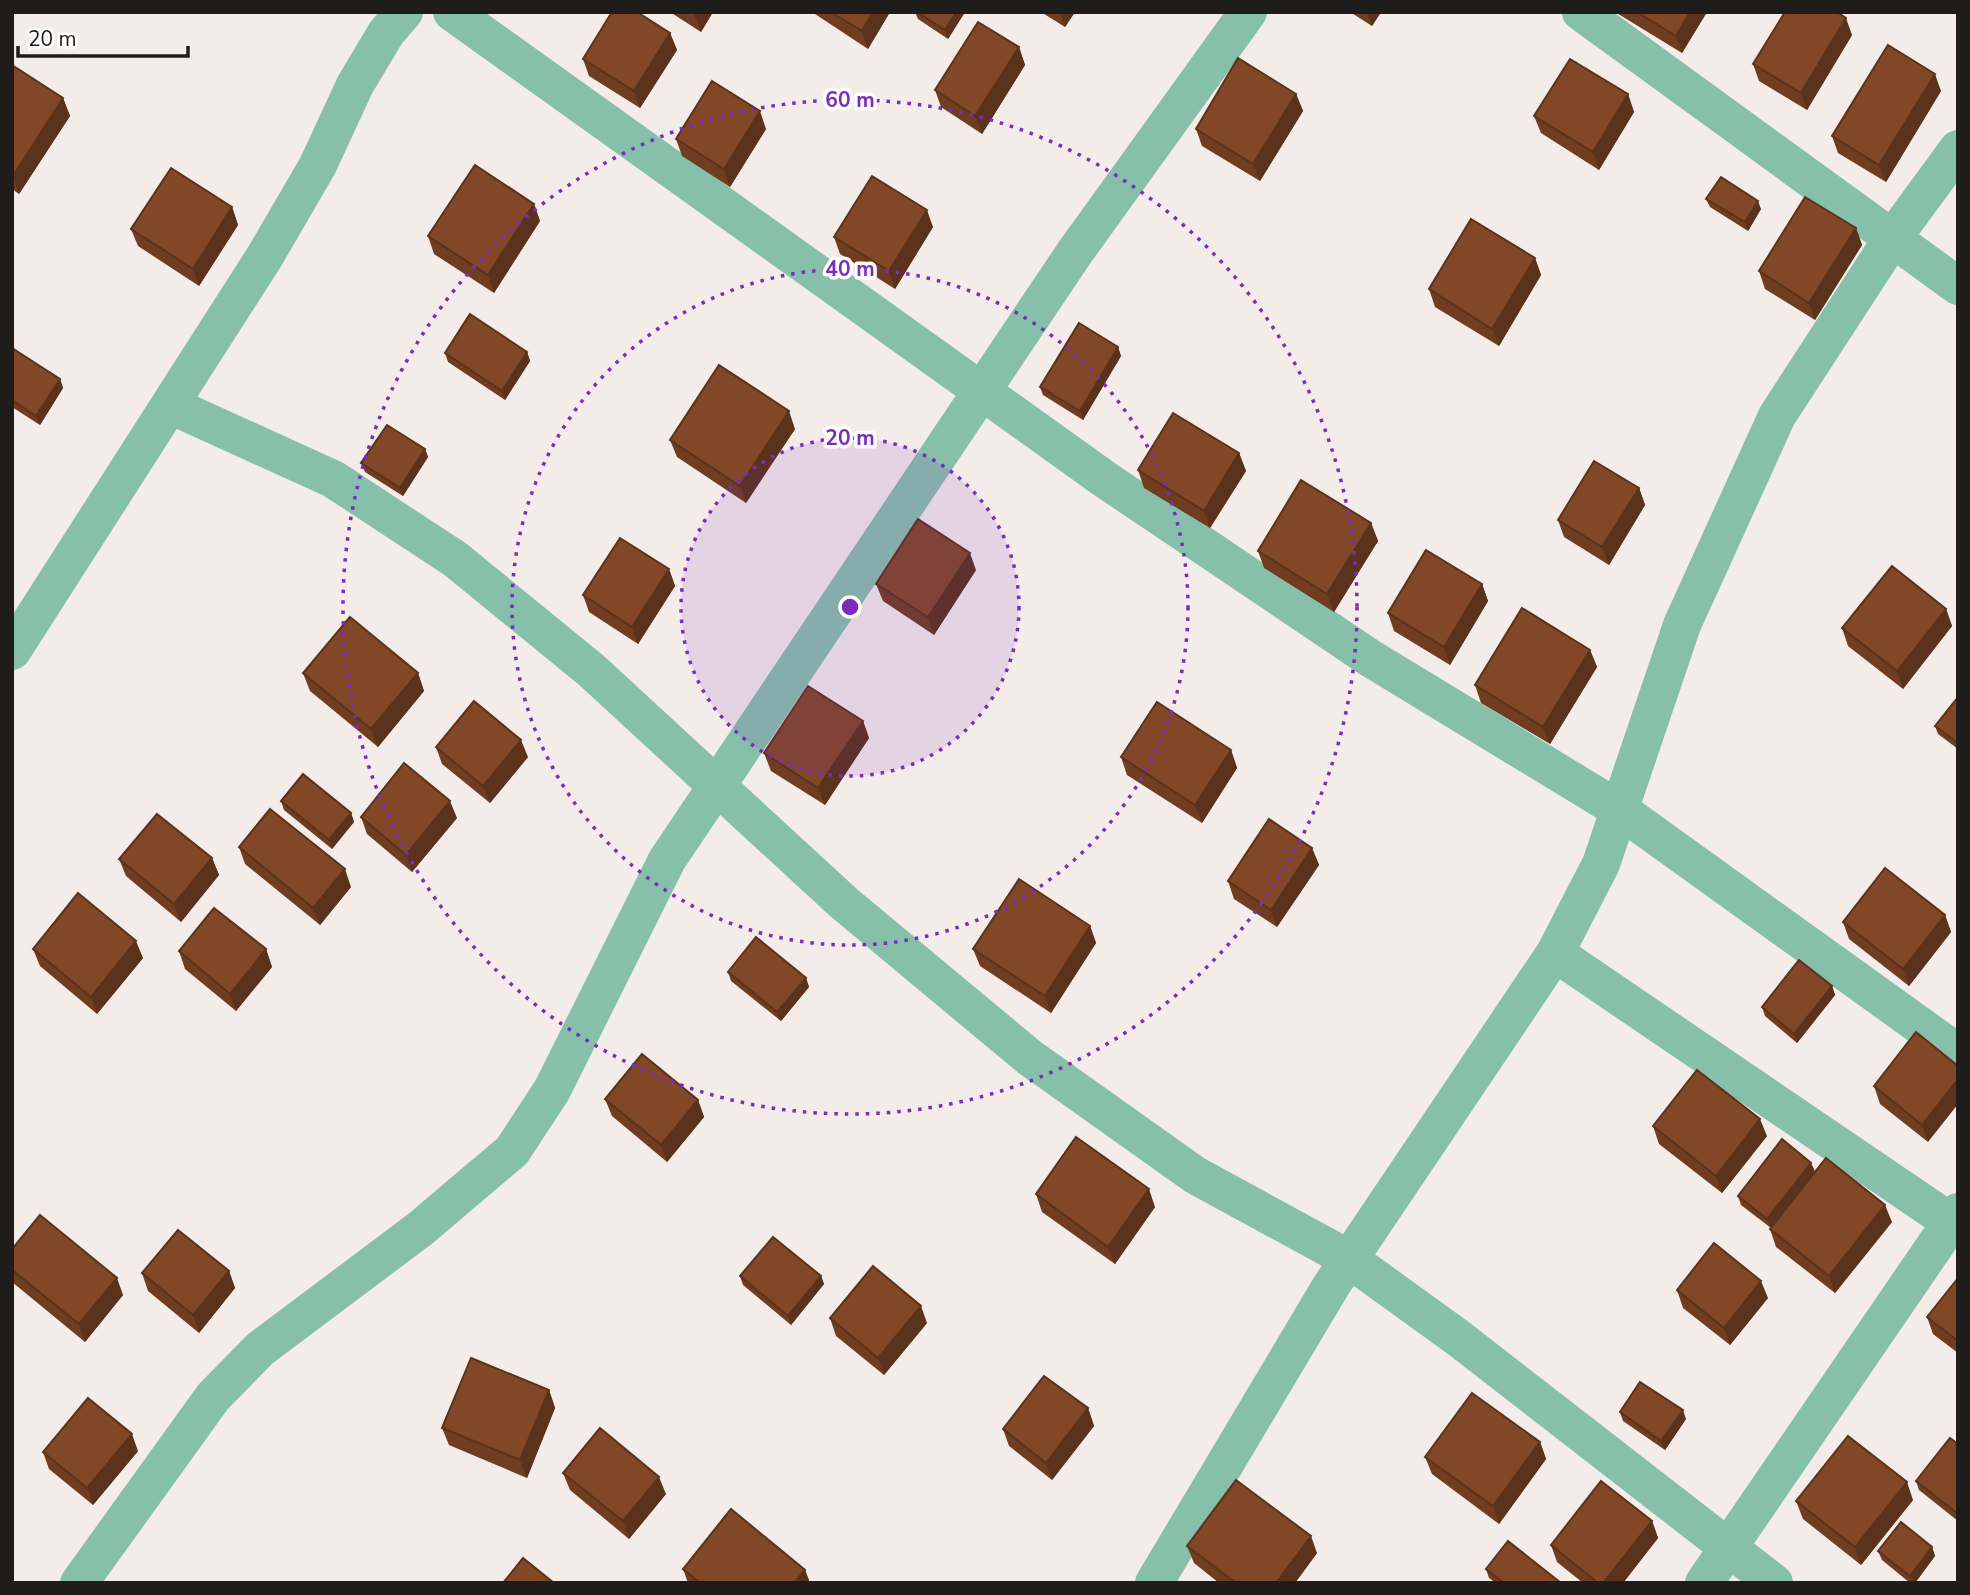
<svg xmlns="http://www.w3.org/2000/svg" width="1970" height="1595" viewBox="0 0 1970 1595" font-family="'Nunito Sans',sans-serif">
<rect width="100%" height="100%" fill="#f3ece9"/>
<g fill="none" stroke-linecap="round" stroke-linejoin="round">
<path stroke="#86c0aa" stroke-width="38" d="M 452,12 L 1103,478 L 1370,658 L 1620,810 L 1958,1053
M 1581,12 L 1958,286
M 170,405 L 333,479 L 455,559 L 591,670 L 844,903 L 1029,1057 L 1195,1175 L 1349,1259 L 1457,1337 L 1774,1583
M 12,651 L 265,256 L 318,165 L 355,85 L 386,33 L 404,12
M 1555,953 L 1958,1227
M 79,1583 L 213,1397 L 260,1349 L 420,1229 L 512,1151 L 552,1090 L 667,860 L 1075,252 L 1248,12
M 1154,1583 L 1331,1286 L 1555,953 L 1601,864 L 1682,625 L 1777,416 L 1892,239 L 1958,149
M 1704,1583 L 1958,1212"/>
</g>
<path fill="#703d21" d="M 670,12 L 713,12 L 701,32 Z
M 812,12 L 890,12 L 868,49 Z
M 915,12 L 965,12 L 948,39 L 918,19 Z
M 1041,12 L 1075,12 L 1065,27 Z
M 1350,12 L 1381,12 L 1372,26 Z
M 1615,12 L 1707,12 L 1682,53 Z
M 670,33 L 677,50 L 640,108 L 589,76 L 583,59 Z
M 1852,35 L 1807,110 L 1759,81 L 1753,64 Z
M 1019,47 L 1025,65 L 982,134 L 941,107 L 935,90 Z
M 12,65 L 63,98 L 70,116 L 19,194 L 12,189 Z
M 1941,91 L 1886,182 L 1838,153 L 1832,136 Z
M 1296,94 L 1303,111 L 1260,181 L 1202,146 L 1196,129 Z
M 1628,94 L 1634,112 L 1599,170 L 1541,133 L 1534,116 Z
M 766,129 L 730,187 L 682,156 L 676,139 Z
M 1706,199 L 1761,209 L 1748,231 L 1710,207 Z
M 534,204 L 540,221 L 494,293 L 434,254 L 428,236 Z
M 232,207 L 238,225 L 199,286 L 138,246 L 131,229 Z
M 933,227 L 895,289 L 840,254 L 834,237 Z
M 1856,228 L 1862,245 L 1815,320 L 1765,289 L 1759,271 Z
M 1535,258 L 1541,275 L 1499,346 L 1435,307 L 1429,289 Z
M 1118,347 L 1121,356 L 1083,420 L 1043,395 L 1040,387 Z
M 12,348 L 60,379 L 63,388 L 40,425 L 12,407 Z
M 527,352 L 530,361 L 505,400 L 448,362 L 445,353 Z
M 795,429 L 746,503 L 677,457 L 670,440 Z
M 425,449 L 428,457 L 403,496 L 365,472 L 361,463 Z
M 1239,453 L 1246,471 L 1210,528 L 1144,488 L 1138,470 Z
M 1639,488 L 1645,505 L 1609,565 L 1564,537 L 1558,520 Z
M 1371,523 L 1378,541 L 1334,612 L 1264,568 L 1258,551 Z
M 669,569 L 675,586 L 638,644 L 589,612 L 583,595 Z
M 976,570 L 934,635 L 883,601 L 876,584 Z
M 1482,584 L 1488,601 L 1450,665 L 1394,631 L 1388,613 Z
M 1946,609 L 1952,626 L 1903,689 L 1848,646 L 1842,628 Z
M 1590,650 L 1597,667 L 1550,744 L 1481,703 L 1475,685 Z
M 303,673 L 418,673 L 424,691 L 378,747 L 310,691 Z
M 1958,697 L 1958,749 L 1938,734 L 1935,726 Z
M 863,721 L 869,738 L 825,805 L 771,771 L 764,753 Z
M 436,747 L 528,757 L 490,803 L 442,764 Z
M 1231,750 L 1237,768 L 1202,823 L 1127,775 L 1121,757 Z
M 281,801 L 351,813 L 354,822 L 332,849 L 284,810 Z
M 361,817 L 457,818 L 412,872 L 367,834 Z
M 239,847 L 351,887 L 320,925 L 245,864 Z
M 1312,848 L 1319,865 L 1277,927 L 1234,899 L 1228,881 Z
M 212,858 L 219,875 L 181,922 L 126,876 L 119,859 Z
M 1945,915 L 1951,932 L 1909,986 L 1849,939 L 1843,922 Z
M 1090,926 L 1096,943 L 1051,1013 L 980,966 L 973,949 Z
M 33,949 L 143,958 L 97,1014 L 40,966 Z
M 266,949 L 272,967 L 236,1011 L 185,969 L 179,951 Z
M 728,972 L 806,978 L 809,987 L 781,1021 L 731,981 Z
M 1832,986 L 1835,995 L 1797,1043 L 1765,1016 L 1762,1007 Z
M 1916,1032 L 1928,1142 L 1880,1104 L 1874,1086 Z
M 605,1099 L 698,1100 L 704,1117 L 667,1162 L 612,1116 Z
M 1653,1126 L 1767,1136 L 1722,1193 L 1659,1144 Z
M 1811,1163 L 1815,1172 L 1771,1228 L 1741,1205 L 1738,1196 Z
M 1036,1194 L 1155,1207 L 1115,1264 L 1042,1212 Z
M 1892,1222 L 1835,1293 L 1776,1247 L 1770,1229 Z
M 12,1249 L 123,1295 L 85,1342 L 12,1282 Z
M 229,1271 L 235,1288 L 199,1333 L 148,1291 L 142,1273 Z
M 740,1276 L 821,1276 L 824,1284 L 791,1325 L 743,1285 Z
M 1958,1278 L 1958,1353 L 1933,1334 L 1927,1317 Z
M 1677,1290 L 1768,1298 L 1730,1345 L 1683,1308 Z
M 830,1318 L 927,1323 L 884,1375 L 836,1336 Z
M 549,1390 L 555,1408 L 527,1478 L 449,1445 L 442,1428 Z
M 1088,1408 L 1094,1426 L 1052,1480 L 1009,1446 L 1003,1429 Z
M 1620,1412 L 1686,1419 L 1665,1450 L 1623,1421 Z
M 1540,1442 L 1546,1459 L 1499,1524 L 1432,1474 L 1425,1457 Z
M 1958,1444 L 1958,1521 L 1919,1490 L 1916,1481 Z
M 138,1451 L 93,1505 L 49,1469 L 43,1452 Z
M 563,1473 L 666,1494 L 629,1539 L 570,1490 Z
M 1913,1500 L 1861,1565 L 1803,1519 L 1796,1501 Z
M 1652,1521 L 1658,1538 L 1623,1583 L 1583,1583 L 1557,1562 L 1551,1545 Z
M 1187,1546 L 1317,1553 L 1295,1583 L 1219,1583 L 1194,1563 Z
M 1932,1547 L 1935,1556 L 1915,1583 L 1910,1583 L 1882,1560 L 1878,1551 Z
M 683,1569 L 805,1570 L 810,1583 L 688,1583 Z
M 1486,1569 L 1561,1583 L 1496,1583 L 1489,1578 Z"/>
<path fill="#5b321b" d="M 696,12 L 713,12 L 701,32 L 694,14 Z
M 873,12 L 890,12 L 868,49 L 862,31 Z
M 956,12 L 965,12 L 948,39 L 945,30 Z
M 1060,12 L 1075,12 L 1065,27 Z
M 1367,12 L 1381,12 L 1372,26 Z
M 1690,12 L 1707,12 L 1682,53 L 1676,36 Z
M 1846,18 L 1852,35 L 1807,110 L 1801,93 Z
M 670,33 L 677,50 L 640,108 L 634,91 Z
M 1019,47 L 1025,65 L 982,134 L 975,116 Z
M 1935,74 L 1941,91 L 1886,182 L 1879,165 Z
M 1296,94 L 1303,111 L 1260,181 L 1253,164 Z
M 1628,94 L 1634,112 L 1599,170 L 1593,152 Z
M 63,98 L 70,116 L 19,194 L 13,176 Z
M 760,111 L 766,129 L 730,187 L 724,169 Z
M 1758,201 L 1761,209 L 1748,231 L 1745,222 Z
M 534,204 L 540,221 L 494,293 L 488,275 Z
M 232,207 L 238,225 L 199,286 L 193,269 Z
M 927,210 L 933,227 L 895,289 L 889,271 Z
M 1856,228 L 1862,245 L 1815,320 L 1809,303 Z
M 1535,258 L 1541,275 L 1499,346 L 1492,329 Z
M 1118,347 L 1121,356 L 1083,420 L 1080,411 Z
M 527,352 L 530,361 L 505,400 L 502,391 Z
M 60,379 L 63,388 L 40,425 L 36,416 Z
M 789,411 L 795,429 L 746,503 L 740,486 Z
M 425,449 L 428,457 L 403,496 L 400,488 Z
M 1239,453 L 1246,471 L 1210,528 L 1204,511 Z
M 1639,488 L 1645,505 L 1609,565 L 1602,547 Z
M 1371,523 L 1378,541 L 1334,612 L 1327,594 Z
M 970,553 L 976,570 L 934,635 L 928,617 Z
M 669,569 L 675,586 L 638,644 L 632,627 Z
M 1482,584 L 1488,601 L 1450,665 L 1444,647 Z
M 1946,609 L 1952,626 L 1903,689 L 1897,671 Z
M 1590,650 L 1597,667 L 1550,744 L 1543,727 Z
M 418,673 L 424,691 L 378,747 L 371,729 Z
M 863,721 L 869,738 L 825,805 L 818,788 Z
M 521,740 L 528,757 L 490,803 L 483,786 Z
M 1231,750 L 1237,768 L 1202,823 L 1195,805 Z
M 450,801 L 457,818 L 412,872 L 406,855 Z
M 351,813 L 354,822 L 332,849 L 329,840 Z
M 1312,848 L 1319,865 L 1277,927 L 1271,910 Z
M 212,858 L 219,875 L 181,922 L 174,904 Z
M 345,869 L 351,887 L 320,925 L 313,908 Z
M 1945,915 L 1951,932 L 1909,986 L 1903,969 Z
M 1090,926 L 1096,943 L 1051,1013 L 1045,996 Z
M 136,941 L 143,958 L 97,1014 L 91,997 Z
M 266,949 L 272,967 L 236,1011 L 230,994 Z
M 806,978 L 809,987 L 781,1021 L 777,1012 Z
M 1832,986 L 1835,995 L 1797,1043 L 1794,1034 Z
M 1958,1079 L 1958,1104 L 1928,1142 L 1922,1125 Z
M 698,1100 L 704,1117 L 667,1162 L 661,1145 Z
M 1760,1119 L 1767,1136 L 1722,1193 L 1716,1176 Z
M 1811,1163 L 1815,1172 L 1771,1228 L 1767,1219 Z
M 1149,1189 L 1155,1207 L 1115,1264 L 1108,1247 Z
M 1885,1205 L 1892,1222 L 1835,1293 L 1829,1276 Z
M 229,1271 L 235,1288 L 199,1333 L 193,1315 Z
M 821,1276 L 824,1284 L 791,1325 L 788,1316 Z
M 117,1278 L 123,1295 L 85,1342 L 79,1324 Z
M 1761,1281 L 1768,1298 L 1730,1345 L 1724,1328 Z
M 921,1306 L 927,1323 L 884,1375 L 878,1358 Z
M 549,1390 L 555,1408 L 527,1478 L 520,1460 Z
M 1088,1408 L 1094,1426 L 1052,1480 L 1046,1463 Z
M 1683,1410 L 1686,1419 L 1665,1450 L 1661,1441 Z
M 132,1434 L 138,1451 L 93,1505 L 87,1488 Z
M 1540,1442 L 1546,1459 L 1499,1524 L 1493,1506 Z
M 659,1477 L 666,1494 L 629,1539 L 623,1521 Z
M 1907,1482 L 1913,1500 L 1861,1565 L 1855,1547 Z
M 1652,1521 L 1658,1538 L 1623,1583 L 1603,1583 Z
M 1311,1536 L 1317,1553 L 1295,1583 L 1276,1583 Z
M 1932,1547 L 1935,1556 L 1915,1583 L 1912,1583 L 1910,1576 Z
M 805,1570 L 810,1583 L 794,1583 Z"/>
<path fill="#824726" stroke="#5b321b" stroke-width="2" d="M 612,12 L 637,12 L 670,33 L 634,91 L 583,59 Z
M 831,12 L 873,12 L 862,31 Z
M 917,12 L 956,12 L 945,30 Z
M 1637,12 L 1690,12 L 1676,36 Z
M 1785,12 L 1837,12 L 1846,18 L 1801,93 L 1753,64 Z
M 978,22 L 1019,47 L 975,116 L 935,90 Z
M 1888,45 L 1935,74 L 1879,165 L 1832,136 Z
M 1238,58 L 1296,94 L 1253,164 L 1196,129 Z
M 1570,59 L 1628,94 L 1593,152 L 1534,116 Z
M 12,65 L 63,98 L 13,176 L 12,176 Z
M 712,81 L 760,111 L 724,169 L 676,139 Z
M 475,165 L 534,204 L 488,275 L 428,236 Z
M 171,168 L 232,207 L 193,269 L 131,229 Z
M 872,176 L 927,210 L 889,271 L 834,237 Z
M 1721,177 L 1758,201 L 1745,222 L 1706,199 Z
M 1805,197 L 1856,228 L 1809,303 L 1759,271 Z
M 1471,219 L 1535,258 L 1492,329 L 1429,289 Z
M 470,314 L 527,352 L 502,391 L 445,353 Z
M 1079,323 L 1118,347 L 1080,411 L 1040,387 Z
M 12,348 L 60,379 L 36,416 L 12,400 Z
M 719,365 L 789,411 L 740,486 L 670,440 Z
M 1173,413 L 1239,453 L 1204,511 L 1138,470 Z
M 387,425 L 425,449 L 400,488 L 361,463 Z
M 1594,461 L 1639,488 L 1602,547 L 1558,520 Z
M 1301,480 L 1371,523 L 1327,594 L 1258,551 Z
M 918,519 L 970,553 L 928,617 L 876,584 Z
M 620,538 L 669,569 L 632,627 L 583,595 Z
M 1426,550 L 1482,584 L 1444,647 L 1388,613 Z
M 1892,566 L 1946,609 L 1897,671 L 1842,628 Z
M 1522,608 L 1590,650 L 1543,727 L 1475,685 Z
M 350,617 L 418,673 L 371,729 L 303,673 Z
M 808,686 L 863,721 L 818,788 L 764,753 Z
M 1958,697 L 1958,743 L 1935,726 Z
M 474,701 L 521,740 L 483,786 L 436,747 Z
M 1157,702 L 1231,750 L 1195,805 L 1121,757 Z
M 404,763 L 450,801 L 406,855 L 361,817 Z
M 303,774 L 351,813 L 329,840 L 281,801 Z
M 270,809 L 345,869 L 313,908 L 239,847 Z
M 157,814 L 212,858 L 174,904 L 119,859 Z
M 1269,819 L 1312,848 L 1271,910 L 1228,881 Z
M 1885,868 L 1945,915 L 1903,969 L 1843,922 Z
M 1019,879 L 1090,926 L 1045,996 L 973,949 Z
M 78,893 L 136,941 L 91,997 L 33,949 Z
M 214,908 L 266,949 L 230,994 L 179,951 Z
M 756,937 L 806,978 L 777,1012 L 728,972 Z
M 1799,960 L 1832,986 L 1794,1034 L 1762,1007 Z
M 1916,1032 L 1958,1066 L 1958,1079 L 1922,1125 L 1874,1086 Z
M 642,1054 L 698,1100 L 661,1145 L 605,1099 Z
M 1697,1070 L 1760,1119 L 1716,1176 L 1653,1126 Z
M 1076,1137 L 1149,1189 L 1108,1247 L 1036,1194 Z
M 1782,1139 L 1811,1163 L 1767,1219 L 1738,1196 Z
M 1826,1158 L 1885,1205 L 1829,1276 L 1770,1229 Z
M 40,1215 L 117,1278 L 79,1324 L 12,1270 L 12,1249 Z
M 178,1230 L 229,1271 L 193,1315 L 142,1273 Z
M 773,1237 L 821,1276 L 788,1316 L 740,1276 Z
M 1714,1243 L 1761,1281 L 1724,1328 L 1677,1290 Z
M 873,1266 L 921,1306 L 878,1358 L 830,1318 Z
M 1958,1278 L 1958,1341 L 1927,1317 Z
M 471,1358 L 549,1390 L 520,1460 L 442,1428 Z
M 1044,1376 L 1088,1408 L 1046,1463 L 1003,1429 Z
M 1640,1382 L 1683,1410 L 1661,1441 L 1620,1412 Z
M 1472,1393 L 1540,1442 L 1493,1506 L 1425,1457 Z
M 88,1398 L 132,1434 L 87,1488 L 43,1452 Z
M 600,1428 L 659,1477 L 623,1521 L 563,1473 Z
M 1848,1436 L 1907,1482 L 1855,1547 L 1796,1501 Z
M 1950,1438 L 1958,1444 L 1958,1514 L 1916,1481 Z
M 1236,1480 L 1311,1536 L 1276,1583 L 1236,1583 L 1187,1546 Z
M 1601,1481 L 1652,1521 L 1603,1583 L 1598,1583 L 1551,1545 Z
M 731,1509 L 805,1570 L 794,1583 L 700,1583 L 683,1569 Z
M 1901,1522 L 1932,1547 L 1910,1576 L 1878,1551 Z
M 1508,1541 L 1561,1583 L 1504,1583 L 1486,1569 Z
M 523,1558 L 554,1583 L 503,1583 Z"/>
<circle cx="850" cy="607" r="169" fill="#7b2cbf" fill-opacity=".12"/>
<g fill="none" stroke="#7b2cbf" stroke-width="3.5" stroke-dasharray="3.5 7">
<circle cx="850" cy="607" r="169"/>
<circle cx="850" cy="607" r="338"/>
<circle cx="850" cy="607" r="507"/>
</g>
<circle cx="850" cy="607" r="10" fill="#7b2cbf" stroke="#fff" stroke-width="3.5"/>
<g font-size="21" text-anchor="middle" font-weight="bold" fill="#7b2cbf" stroke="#fff" stroke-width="7" stroke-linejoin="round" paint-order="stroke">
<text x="850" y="107">60 m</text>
<text x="850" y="276">40 m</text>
<text x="850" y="445">20 m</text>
</g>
<rect width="1970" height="1595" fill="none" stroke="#1f1d1c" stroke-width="28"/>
<path d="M18 46v10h170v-10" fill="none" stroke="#1f1d1c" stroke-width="3.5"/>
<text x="28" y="46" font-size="21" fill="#1f1d1c" stroke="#ffffff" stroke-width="5" paint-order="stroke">20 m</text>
</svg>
